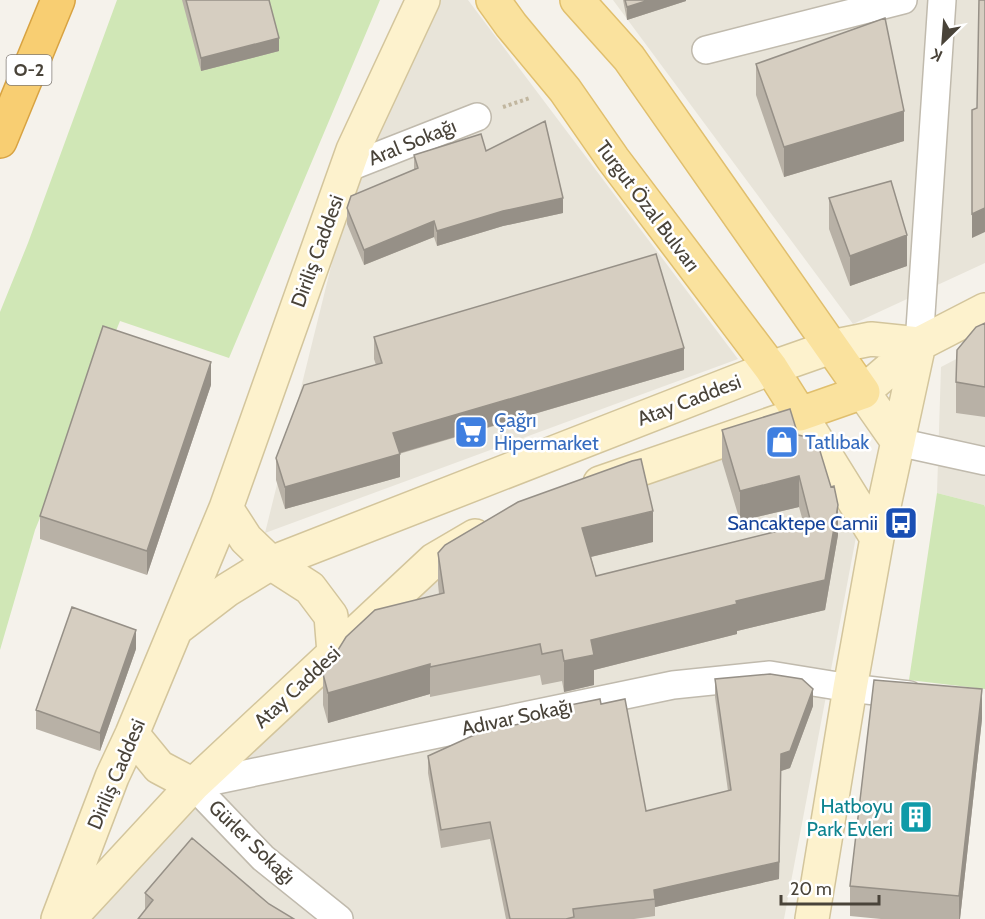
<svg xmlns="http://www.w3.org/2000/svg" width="985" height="919" viewBox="0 0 985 919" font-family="Cabin,sans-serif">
<rect width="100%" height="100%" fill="#f5f2eb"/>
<path fill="#e8e4d9" d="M 438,0 L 468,0 L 738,359 L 265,533 L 353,178 Z
M 613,0 L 985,0 L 985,263 L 853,324 Z
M 985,344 L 985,507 L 984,505 L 937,493 L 941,367 Z
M 785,429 L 856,537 L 784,919 L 83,919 L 374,627 L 501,534 Z"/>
<path fill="#d0e7b6" d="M 117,0 L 380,0 L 229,358 L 120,321 L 35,530 L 0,650 L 0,312 L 28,243 Z
M 937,493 L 984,505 L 985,507 L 985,689 L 909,680 Z"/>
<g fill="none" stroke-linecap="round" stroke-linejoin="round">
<defs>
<path id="street" d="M 706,50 L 903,0
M 347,168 L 477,117
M 919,344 L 942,0
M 898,442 L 985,461
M 193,785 L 673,685 L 770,675 L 850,688 L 909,695
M 193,785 L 263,858 L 339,919"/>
<path id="secondary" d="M 898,442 L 863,392 L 919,344 L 985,310
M 600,483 L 800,414 L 877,538
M 226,508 L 353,150 L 423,0
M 176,629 L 227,590 L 271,563 L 771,368 L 831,347 L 871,339 L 919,344
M 132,734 L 159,767 L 193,785
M 58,919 L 112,777 L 132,734 L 226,508 L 246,539 L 271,563 L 310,588 L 331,616 L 334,653
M 69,919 L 193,785 L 434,560 L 475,536
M 812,919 L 850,688 L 877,538 L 919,344"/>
<path id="primary" d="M 493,0 L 511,25 L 565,90 L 613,159 L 771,368 L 800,414 L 863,392 L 629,58 L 577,0"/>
<path id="highway" d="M 0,141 L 58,0"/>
</defs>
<use href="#street" stroke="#c0baad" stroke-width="30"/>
<use href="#secondary" stroke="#d3c59c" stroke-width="36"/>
<use href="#primary" stroke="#e0bf6e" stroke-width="36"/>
<use href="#highway" stroke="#d8a342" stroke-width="36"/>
<path stroke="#c1b69f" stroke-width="4" stroke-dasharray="3 3" stroke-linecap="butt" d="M 503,107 L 530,98"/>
<use href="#street" stroke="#fff" stroke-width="27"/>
<use href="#secondary" stroke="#fdf2cd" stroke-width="33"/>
<use href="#primary" stroke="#fae29e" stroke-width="33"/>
<use href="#highway" stroke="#f8ce72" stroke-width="33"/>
</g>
<path fill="#b8b1a6" d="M 182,0 L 269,0 L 279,51 L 201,71 Z
M 623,0 L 686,0 L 686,1 L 627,20 Z
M 756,64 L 904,141 L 784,177 L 756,95 Z
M 486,151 L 563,213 L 503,226 L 437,246 L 434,237 L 364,265 L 347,224 L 347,208 L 414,169 L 414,155 Z
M 829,198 L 907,266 L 850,286 L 829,229 Z
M 985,323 L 985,417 L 956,413 L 956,382 Z
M 374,337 L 684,370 L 399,454 L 400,477 L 285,509 L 276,480 L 276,458 L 376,365 L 374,359 Z
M 211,385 L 147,575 L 40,539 L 40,516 Z
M 722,430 L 798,435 L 838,535 L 825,610 L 737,631 L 737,634 L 594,670 L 594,685 L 564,692 L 562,681 L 542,685 L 540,675 L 430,697 L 430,694 L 328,723 L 323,705 L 323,674 L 439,594 L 438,584 L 438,553 L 653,542 L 591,557 L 596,576 L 804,525 L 799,507 L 740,521 L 722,461 Z
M 136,649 L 100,751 L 36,729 L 36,710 Z
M 715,679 L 813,706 L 790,768 L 781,771 L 779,879 L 655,907 L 655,916 L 634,919 L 506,919 L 490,839 L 441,848 L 428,773 L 428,756 L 570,715 L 570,705 L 601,704 L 646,811 L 728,791 L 715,697 Z
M 982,719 L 960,919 L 881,919 L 850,916 L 850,886 Z
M 145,893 L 269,904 L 145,910 Z"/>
<path fill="#969087" d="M 649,0 L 686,0 L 686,1 L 627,20 L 627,7 Z
M 279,38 L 279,51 L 201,71 L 201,58 Z
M 904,111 L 904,141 L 784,177 L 784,147 Z
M 563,198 L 563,213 L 503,226 L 437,246 L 437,231 L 503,211 Z
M 985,208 L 985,232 L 972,238 L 972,214 Z
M 434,221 L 434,237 L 364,265 L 364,250 Z
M 907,235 L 907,266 L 850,286 L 850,256 Z
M 684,348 L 684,370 L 393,455 L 393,433 Z
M 211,362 L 211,385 L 147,575 L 147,551 Z
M 400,454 L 400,477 L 285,509 L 285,487 Z
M 799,476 L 799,507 L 740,521 L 740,491 Z
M 838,505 L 838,535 L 825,610 L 737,631 L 737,634 L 594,670 L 594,685 L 564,692 L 564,661 L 591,640 L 736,601 Z
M 653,511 L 653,542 L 582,559 L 582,528 Z
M 136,630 L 136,649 L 100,751 L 100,733 Z
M 430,664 L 430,694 L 328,723 L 328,693 Z
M 813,689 L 813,706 L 790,768 L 781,771 L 779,879 L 655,907 L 654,890 L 781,754 Z
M 982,689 L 982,719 L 960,919 L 959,919 L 959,896 Z"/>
<path fill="#d6cec1" stroke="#969087" stroke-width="1.5" d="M 186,0 L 269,0 L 279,38 L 201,58 Z
M 625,0 L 649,0 L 627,7 Z
M 979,0 L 985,0 L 985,208 L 972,214 L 972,110 L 977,108 Z
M 885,18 L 904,111 L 784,147 L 756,64 Z
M 545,121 L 563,198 L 503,211 L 437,231 L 434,221 L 364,250 L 347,208 L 351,196 L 418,168 L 414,155 L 481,134 L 486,151 Z
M 891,181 L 907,235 L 850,256 L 829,198 Z
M 656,254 L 684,348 L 393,433 L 400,454 L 285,487 L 276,458 L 304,385 L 382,363 L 374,337 Z
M 985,323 L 985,387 L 956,382 L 957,350 L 976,327 Z
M 103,326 L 211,362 L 147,551 L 40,516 Z
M 790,409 L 798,435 L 812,438 L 820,451 L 831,487 L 834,486 L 838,505 L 825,580 L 736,601 L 737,604 L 591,640 L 594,655 L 564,661 L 562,650 L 542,654 L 540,644 L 430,667 L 430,664 L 328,693 L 323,674 L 346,637 L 375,610 L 444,593 L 438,553 L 445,545 L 518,502 L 632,461 L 641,459 L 653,511 L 582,528 L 596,576 L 811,523 L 799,476 L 740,491 L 722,430 Z
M 72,607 L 136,630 L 100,733 L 36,710 Z
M 770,674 L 802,679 L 813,689 L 790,751 L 781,754 L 779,862 L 654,890 L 655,899 L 573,909 L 574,917 L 566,919 L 510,919 L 490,822 L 441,830 L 428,756 L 483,731 L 571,714 L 570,705 L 600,699 L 601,704 L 625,699 L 646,811 L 731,790 L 715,679 Z
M 874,680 L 982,689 L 959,896 L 850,886 Z
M 192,838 L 269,904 L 294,919 L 138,919 L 153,900 L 145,893 Z"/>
<defs>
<symbol id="supermarket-square" viewBox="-11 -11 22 22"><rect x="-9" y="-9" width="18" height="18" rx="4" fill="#3f7fe0" stroke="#fff"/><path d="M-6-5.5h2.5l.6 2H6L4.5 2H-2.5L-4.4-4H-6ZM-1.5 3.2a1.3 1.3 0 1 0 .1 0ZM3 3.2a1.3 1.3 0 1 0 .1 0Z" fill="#fff"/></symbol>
<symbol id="shop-square" viewBox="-11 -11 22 22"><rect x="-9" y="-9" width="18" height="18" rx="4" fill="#3f7fe0" stroke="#fff"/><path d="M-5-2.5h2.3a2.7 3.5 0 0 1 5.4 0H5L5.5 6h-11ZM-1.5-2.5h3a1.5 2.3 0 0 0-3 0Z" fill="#fff"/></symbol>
<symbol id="bus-square" viewBox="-11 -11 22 22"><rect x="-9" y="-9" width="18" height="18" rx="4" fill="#1a4fb4" stroke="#fff"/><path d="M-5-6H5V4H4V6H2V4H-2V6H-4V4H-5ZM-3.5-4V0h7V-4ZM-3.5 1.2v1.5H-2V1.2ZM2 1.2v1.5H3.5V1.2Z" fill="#fff"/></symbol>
<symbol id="building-square" viewBox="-11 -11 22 22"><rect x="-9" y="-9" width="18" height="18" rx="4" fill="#0f9aa8" stroke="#fff"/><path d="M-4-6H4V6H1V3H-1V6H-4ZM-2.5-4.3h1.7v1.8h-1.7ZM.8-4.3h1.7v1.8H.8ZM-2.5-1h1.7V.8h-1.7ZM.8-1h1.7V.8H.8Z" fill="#fff"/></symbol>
</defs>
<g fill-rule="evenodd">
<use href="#supermarket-square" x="452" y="413" width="38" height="38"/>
<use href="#shop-square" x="763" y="423" width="38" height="38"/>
<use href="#bus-square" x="882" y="504" width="38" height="38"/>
<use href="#building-square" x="897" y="798" width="38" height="38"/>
</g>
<g text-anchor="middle" stroke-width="5" stroke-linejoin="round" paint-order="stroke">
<rect fill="#fff" stroke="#807b74" stroke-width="1.5" x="6.5" y="55" width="45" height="30" rx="4.5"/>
<g font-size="18" font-weight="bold" fill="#494339">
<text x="29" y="76">O-2</text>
</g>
<g font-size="20" fill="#494339" stroke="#fff">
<text transform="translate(412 142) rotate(-22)" y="7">Aral Sokağı</text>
<text transform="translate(648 206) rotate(53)" y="7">Turgut Özal Bulvarı</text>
<text transform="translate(317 251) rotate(-70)" y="7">Diriliş Caddesi</text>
<text transform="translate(689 400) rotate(-21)" y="7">Atay Caddesi</text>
<text transform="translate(297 687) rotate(-43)" y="7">Atay Caddesi</text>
<text transform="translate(517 717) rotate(-12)" y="7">Adıvar Sokağı</text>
<text transform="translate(116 774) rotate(-67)" y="7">Diriliş Caddesi</text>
<text transform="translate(252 842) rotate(44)" y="7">Gürler Sokağı</text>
</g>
<g font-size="20" fill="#366cbe" stroke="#fff" text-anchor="start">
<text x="494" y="427">Çağrı<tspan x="494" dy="23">Hipermarket</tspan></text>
<text x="805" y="449">Tatlıbak</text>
</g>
<g font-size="20" fill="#164399" stroke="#fff" text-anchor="end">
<text x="878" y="530">Sancaktepe Camii</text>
</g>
<g font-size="20" fill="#0d838f" stroke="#fff" text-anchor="end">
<text x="893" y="813">Hatboyu<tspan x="893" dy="23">Park Evleri</tspan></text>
</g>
</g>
<g transform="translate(943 42) rotate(205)" stroke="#ffffff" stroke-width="4.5" paint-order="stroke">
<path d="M0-4.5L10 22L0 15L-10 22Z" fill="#494339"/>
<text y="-9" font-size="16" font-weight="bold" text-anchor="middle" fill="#494339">K</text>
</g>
<path d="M781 895v9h98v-9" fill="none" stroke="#494339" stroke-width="3"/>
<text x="790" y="895" font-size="18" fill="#494339" stroke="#ffffff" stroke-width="4.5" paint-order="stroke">20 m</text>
</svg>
